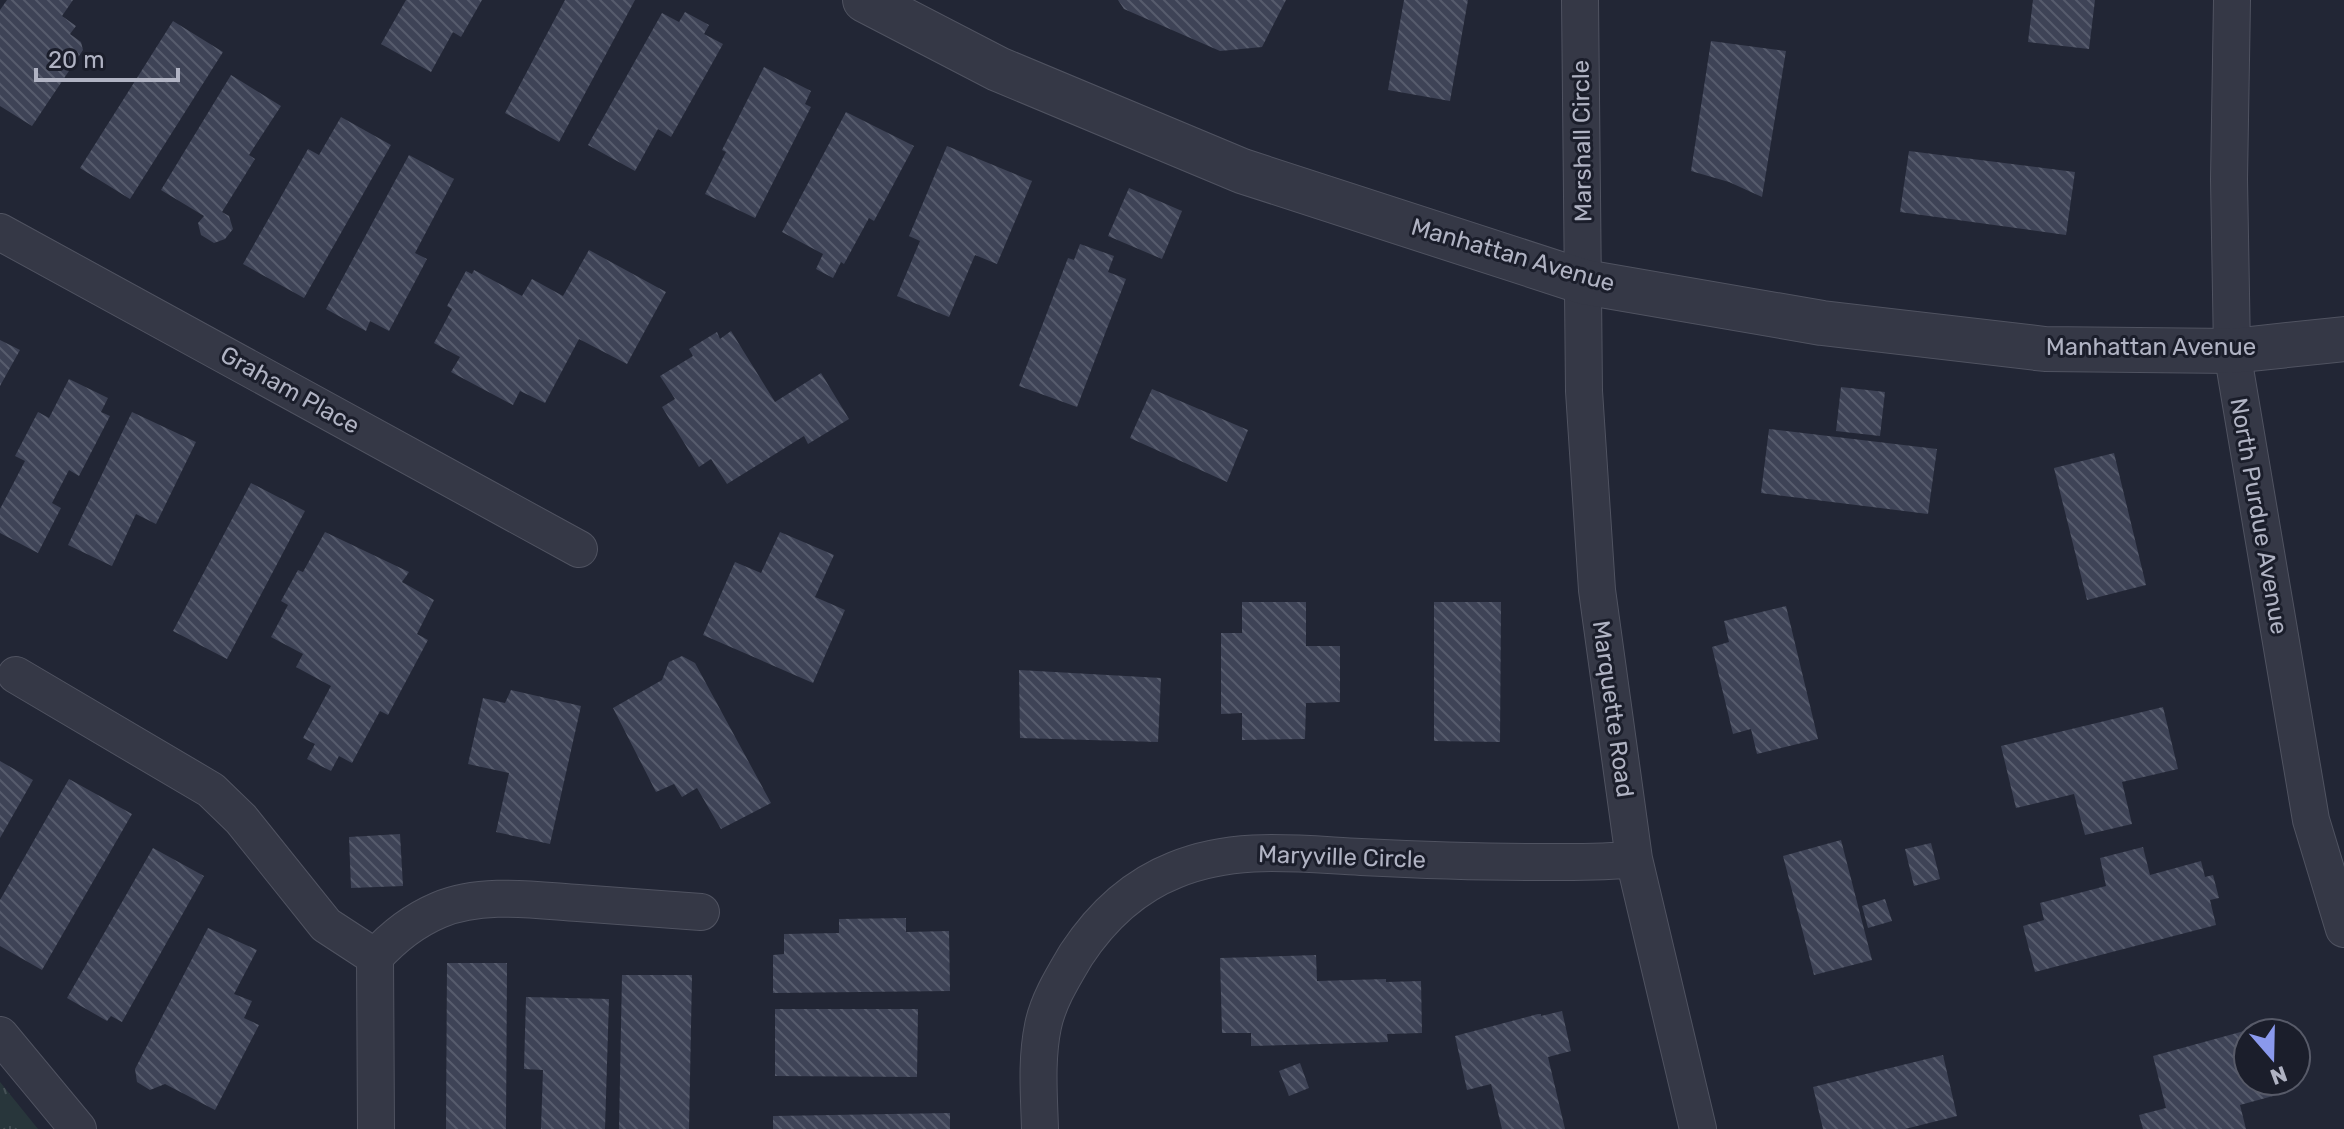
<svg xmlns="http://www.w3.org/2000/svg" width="2344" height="1129" viewBox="0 0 2344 1129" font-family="Rubik,sans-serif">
<defs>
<pattern id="grass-tufts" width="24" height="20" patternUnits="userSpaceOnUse" patternTransform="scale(2)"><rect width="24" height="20" fill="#28363b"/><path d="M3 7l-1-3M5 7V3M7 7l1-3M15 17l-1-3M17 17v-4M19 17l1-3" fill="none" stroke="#455156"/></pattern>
<pattern id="building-back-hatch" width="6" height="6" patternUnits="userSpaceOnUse" patternTransform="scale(2)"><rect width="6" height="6" fill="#3e4356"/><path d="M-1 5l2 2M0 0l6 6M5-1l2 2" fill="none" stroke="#575c6d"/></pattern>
</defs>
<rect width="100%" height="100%" fill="#222635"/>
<path fill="url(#grass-tufts)" d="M 0,1082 L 38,1129 L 0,1129 Z"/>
<path fill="url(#building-back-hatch)" d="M 7,0 L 73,0 L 62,16 L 76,26 L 70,34 L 81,42 L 83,50 L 32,126 L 0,106 L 0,10 Z
M 406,0 L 482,0 L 461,37 L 453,32 L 431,72 L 381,44 Z
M 565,0 L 635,0 L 559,142 L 505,113 Z
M 1118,0 L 1286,0 L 1262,47 L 1220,51 L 1124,9 Z
M 1404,0 L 1468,0 L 1450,101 L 1388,90 Z
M 2033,0 L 2095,0 L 2089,49 L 2028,42 Z
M 685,12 L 709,25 L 704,34 L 723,44 L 671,137 L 658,129 L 635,171 L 588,145 L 662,13 L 679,22 Z
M 173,21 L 223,52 L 130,199 L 80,168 Z
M 1711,41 L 1786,51 L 1762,197 L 1729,182 L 1691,171 Z
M 764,67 L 811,91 L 805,104 L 811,107 L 755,218 L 705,194 L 726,152 L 722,150 Z
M 231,75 L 281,106 L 249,155 L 255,159 L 222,212 L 229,216 L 233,229 L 225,239 L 214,243 L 201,235 L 198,223 L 204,216 L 161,190 Z
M 846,112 L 914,146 L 874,221 L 869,218 L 844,264 L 841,262 L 833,278 L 816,269 L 823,254 L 782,232 Z
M 341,117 L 391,145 L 304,298 L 243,264 L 308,149 L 319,155 Z
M 947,146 L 1032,181 L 997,264 L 975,255 L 949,317 L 897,296 L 920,241 L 909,236 Z
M 1909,151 L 2075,172 L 2066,235 L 1900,212 Z
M 409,155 L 454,179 L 415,253 L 427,259 L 389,331 L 370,321 L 366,331 L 326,309 Z
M 1129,188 L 1182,211 L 1162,259 L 1108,236 Z
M 1080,244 L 1114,256 L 1108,272 L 1126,279 L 1077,407 L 1019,386 L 1068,258 L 1074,260 Z
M 589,250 L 666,292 L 627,364 L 579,339 L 545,403 L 520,391 L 513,405 L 451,372 L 460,357 L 434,343 L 452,309 L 447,306 L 466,271 L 472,274 L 474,270 L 522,296 L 532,279 L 563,296 Z
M 731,331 L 775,402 L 821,373 L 849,419 L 808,444 L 804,436 L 727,484 L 711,459 L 699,467 L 662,407 L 675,399 L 660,376 L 693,356 L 689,349 L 717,332 L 720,339 Z
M 0,340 L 20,350 L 0,386 Z
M 69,379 L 108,398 L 101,412 L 110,416 L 79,476 L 69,470 L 52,503 L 61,508 L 38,553 L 0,533 L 0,509 L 25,461 L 15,456 L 38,412 L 49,418 Z
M 1841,387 L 1885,392 L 1880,436 L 1836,431 Z
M 1152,389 L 1248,430 L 1227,482 L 1130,438 Z
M 132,412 L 196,442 L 156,524 L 136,514 L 112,566 L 68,545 Z
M 1769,429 L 1937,449 L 1928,514 L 1761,493 Z
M 2114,453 L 2146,585 L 2087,600 L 2054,468 Z
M 251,483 L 305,511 L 227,659 L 173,631 Z
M 325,532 L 409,572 L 402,582 L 434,600 L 417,634 L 428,640 L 388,715 L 380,711 L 352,763 L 339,756 L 331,771 L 307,759 L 315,744 L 303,738 L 331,686 L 296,667 L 303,654 L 271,637 L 288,605 L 281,601 L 298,570 L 303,572 Z
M 780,532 L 834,555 L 815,597 L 845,610 L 813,683 L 703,635 L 735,562 L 761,573 Z
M 1242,602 L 1306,602 L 1306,646 L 1340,646 L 1340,702 L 1306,703 L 1305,739 L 1242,740 L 1242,713 L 1221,714 L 1221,633 L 1242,633 Z
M 1434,602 L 1501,602 L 1500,742 L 1434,741 Z
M 1786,606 L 1818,739 L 1757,754 L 1751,729 L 1733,734 L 1712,647 L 1729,642 L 1724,621 Z
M 682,656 L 695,663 L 771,803 L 721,829 L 697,788 L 682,797 L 674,784 L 656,792 L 613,708 L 662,680 L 669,662 Z
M 1019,670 L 1161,678 L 1158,742 L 1020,738 Z
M 511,690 L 581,706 L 550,844 L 496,832 L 509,773 L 468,764 L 483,698 L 505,703 Z
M 2163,707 L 2178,769 L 2122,782 L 2132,824 L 2085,835 L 2074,794 L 2016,808 L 2001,746 Z
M 0,761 L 33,780 L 0,838 Z
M 69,779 L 132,814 L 42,970 L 0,946 L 0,900 Z
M 400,834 L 403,886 L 351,888 L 349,837 Z
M 1841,840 L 1872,960 L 1814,975 L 1783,856 Z
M 1931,843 L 1940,879 L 1914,886 L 1905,849 Z
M 2143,847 L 2150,875 L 2201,861 L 2205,877 L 2213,875 L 2219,898 L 2210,900 L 2216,925 L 2035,972 L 2023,926 L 2044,920 L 2040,903 L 2106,886 L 2100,858 Z
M 153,848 L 204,876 L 122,1022 L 111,1016 L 107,1021 L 67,998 Z
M 1885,899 L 1892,921 L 1868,928 L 1862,906 Z
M 906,918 L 906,932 L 949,931 L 950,991 L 773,993 L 773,955 L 784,954 L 784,934 L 839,933 L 839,919 Z
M 208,928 L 257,950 L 234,994 L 252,1001 L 244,1018 L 259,1025 L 215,1110 L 165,1084 L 150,1090 L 137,1082 L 135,1069 Z
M 1316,955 L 1317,981 L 1386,979 L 1386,982 L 1421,981 L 1422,1033 L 1387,1034 L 1388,1042 L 1251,1046 L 1251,1033 L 1222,1033 L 1220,958 Z
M 447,963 L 507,963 L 506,1129 L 446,1129 Z
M 622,975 L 692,975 L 689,1129 L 619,1129 Z
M 526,997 L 609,999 L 605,1129 L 541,1129 L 543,1070 L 524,1069 Z
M 775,1009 L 918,1009 L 917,1077 L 775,1076 Z
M 1562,1011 L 1571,1051 L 1548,1057 L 1565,1129 L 1502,1129 L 1491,1084 L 1467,1090 L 1455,1036 L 1538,1014 L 1541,1014 L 1541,1016 Z
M 2266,1025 L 2268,1033 L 2248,1033 L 2248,1081 L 2281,1081 L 2284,1093 L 2240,1105 L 2246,1129 L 2143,1129 L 2139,1115 L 2166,1108 L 2153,1056 Z
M 1943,1055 L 1957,1116 L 1905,1129 L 1823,1129 L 1813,1087 Z
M 1300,1063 L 1309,1088 L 1289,1096 L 1279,1071 Z
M 950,1113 L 950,1129 L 773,1129 L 773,1116 Z"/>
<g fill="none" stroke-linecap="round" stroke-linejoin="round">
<defs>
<path id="minor" d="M 1580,0 L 1584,391 L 1597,590 L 1634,859 L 1698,1129
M 2232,0 L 2229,179 L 2232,351 L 2311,820 L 2344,929
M 0,232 L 579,549
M 16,675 L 211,790 L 241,819 L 326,925 L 375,957
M 0,1035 L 78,1129
M 376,1129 L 375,957 C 393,937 413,921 439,910 C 481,892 534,900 578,903 C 619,906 660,909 701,912
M 1040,1129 C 1039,1095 1036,1060 1043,1026 C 1048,1001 1063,977 1076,955 C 1101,917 1132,887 1175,870 C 1235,845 1299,854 1361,857 C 1420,860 1478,862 1537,862 C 1570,862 1601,863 1634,859"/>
<path id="tertiary" d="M 865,0 L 998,69 L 1242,171 L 1584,282 L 1822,323 L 2045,349 L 2232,351 L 2344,339"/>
</defs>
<use href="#minor" stroke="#505361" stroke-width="38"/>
<use href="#tertiary" stroke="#505361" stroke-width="46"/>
<use href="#minor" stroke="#353846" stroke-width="36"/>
<use href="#tertiary" stroke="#353846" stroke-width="44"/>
</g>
<g text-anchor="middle" stroke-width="6" stroke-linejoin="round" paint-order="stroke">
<g font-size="24" fill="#b0b3c3" stroke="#1b1e2b">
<text transform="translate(1582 141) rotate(-91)" y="8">Marshall Circle</text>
<text transform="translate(1513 255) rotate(16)" y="8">Manhattan Avenue</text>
<text x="2151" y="355">Manhattan Avenue</text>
<text transform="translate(290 390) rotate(29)" y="8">Graham Place</text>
<text transform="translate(2259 516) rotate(80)" y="8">North Purdue Avenue</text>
<text transform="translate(1613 709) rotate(82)" y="8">Marquette Road</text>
<text transform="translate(1342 857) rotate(2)" y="8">Maryville Circle</text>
</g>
</g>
<g transform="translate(2272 1057) rotate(160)"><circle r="38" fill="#1b1e2b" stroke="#575a68" stroke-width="2"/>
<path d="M0-6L14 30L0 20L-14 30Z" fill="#8a99ed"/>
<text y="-12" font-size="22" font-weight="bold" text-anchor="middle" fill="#b0b3c3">N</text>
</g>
<path d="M36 68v12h142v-12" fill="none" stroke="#b0b3c3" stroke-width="4"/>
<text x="48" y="68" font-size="24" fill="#b0b3c3" stroke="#1b1e2b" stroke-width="6" paint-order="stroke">20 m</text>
</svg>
